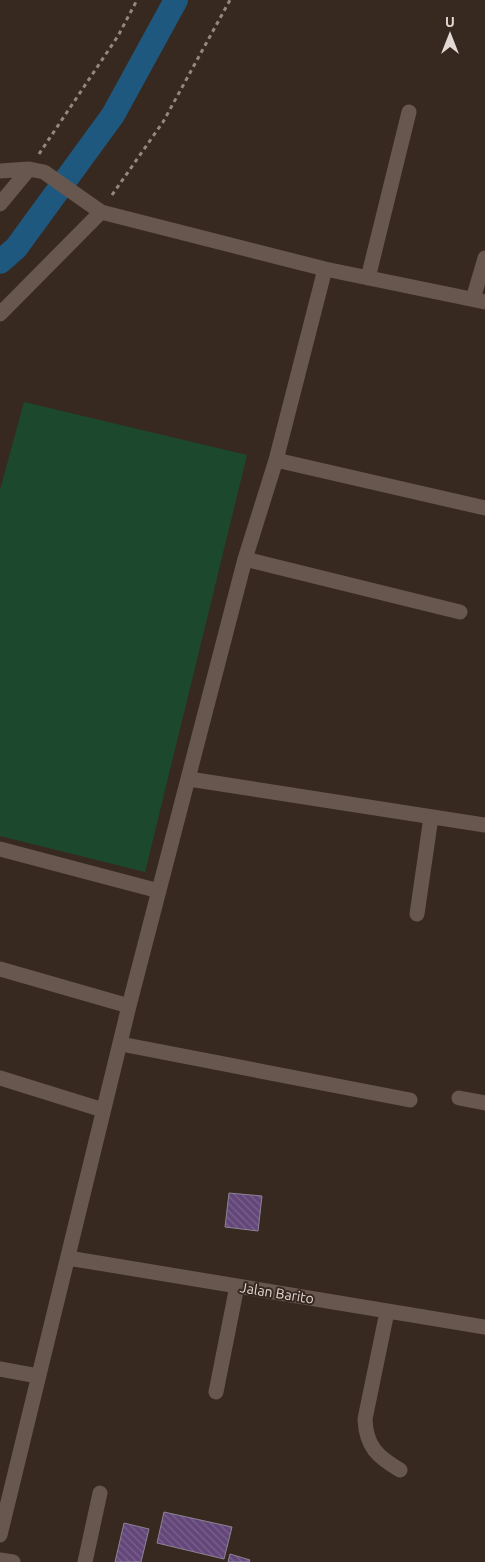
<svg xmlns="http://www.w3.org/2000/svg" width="485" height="1562" viewBox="0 0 485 1562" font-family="Ubuntu,sans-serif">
<defs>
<pattern id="building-back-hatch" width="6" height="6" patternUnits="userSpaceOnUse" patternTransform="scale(1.25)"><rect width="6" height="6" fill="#64477a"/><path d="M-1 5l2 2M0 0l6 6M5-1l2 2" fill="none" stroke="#7a618c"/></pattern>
</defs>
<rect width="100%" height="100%" fill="#372920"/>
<path fill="#1c492e" d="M 24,402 L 247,455 L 145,872 L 0,836 L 0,490 Z"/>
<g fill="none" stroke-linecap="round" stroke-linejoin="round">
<path stroke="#1e587f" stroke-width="24" d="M 0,262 L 16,248 L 113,115 L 176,0"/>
</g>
<path fill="url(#building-back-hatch)" stroke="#8c8494" d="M 229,1193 L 262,1196 L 258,1231 L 225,1227 Z
M 164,1512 L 232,1527 L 224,1559 L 157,1543 Z
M 124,1523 L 149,1529 L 141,1562 L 115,1562 Z
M 230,1554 L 250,1560 L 249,1562 L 228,1562 Z"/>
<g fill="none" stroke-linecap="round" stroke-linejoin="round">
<path stroke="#938881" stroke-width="3" stroke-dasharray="4 4" stroke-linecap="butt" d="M 39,154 L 118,36 L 137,0
M 112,195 L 163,122 L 230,0"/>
<path stroke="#67574e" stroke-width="15" d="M 0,171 L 29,169 L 44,172 L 101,212 L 325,269 L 485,302
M 0,204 L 29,169
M 368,278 L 409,112
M 473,299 L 485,258
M 0,314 L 101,212
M 276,460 L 485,508
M 245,559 L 460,612
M 189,779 L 485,825
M 0,849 L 159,891
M 417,914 L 431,817
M 0,969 L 129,1006
M 121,1044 L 410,1100
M 0,1078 L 103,1110
M 459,1098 L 485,1103
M 68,1258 L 485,1327
M 387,1312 L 365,1419 C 366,1447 378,1457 400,1470
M 0,1369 L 38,1376
M 216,1392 L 237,1286
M 0,1535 L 129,1006 L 245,559 L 276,460 L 325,269
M 0,1560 L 13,1562
M 85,1562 L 100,1493"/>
</g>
<g text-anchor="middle" stroke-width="4" stroke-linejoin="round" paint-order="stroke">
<g font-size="14" fill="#e3d9d4" stroke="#372920">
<text transform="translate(277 1293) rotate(9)" y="5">Jalan Barito</text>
</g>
</g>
<g transform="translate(450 35)" stroke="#372920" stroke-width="4" paint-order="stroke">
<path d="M0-4L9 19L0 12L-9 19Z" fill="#e3d9d4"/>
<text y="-8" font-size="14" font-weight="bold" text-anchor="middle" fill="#e3d9d4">U</text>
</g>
</svg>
